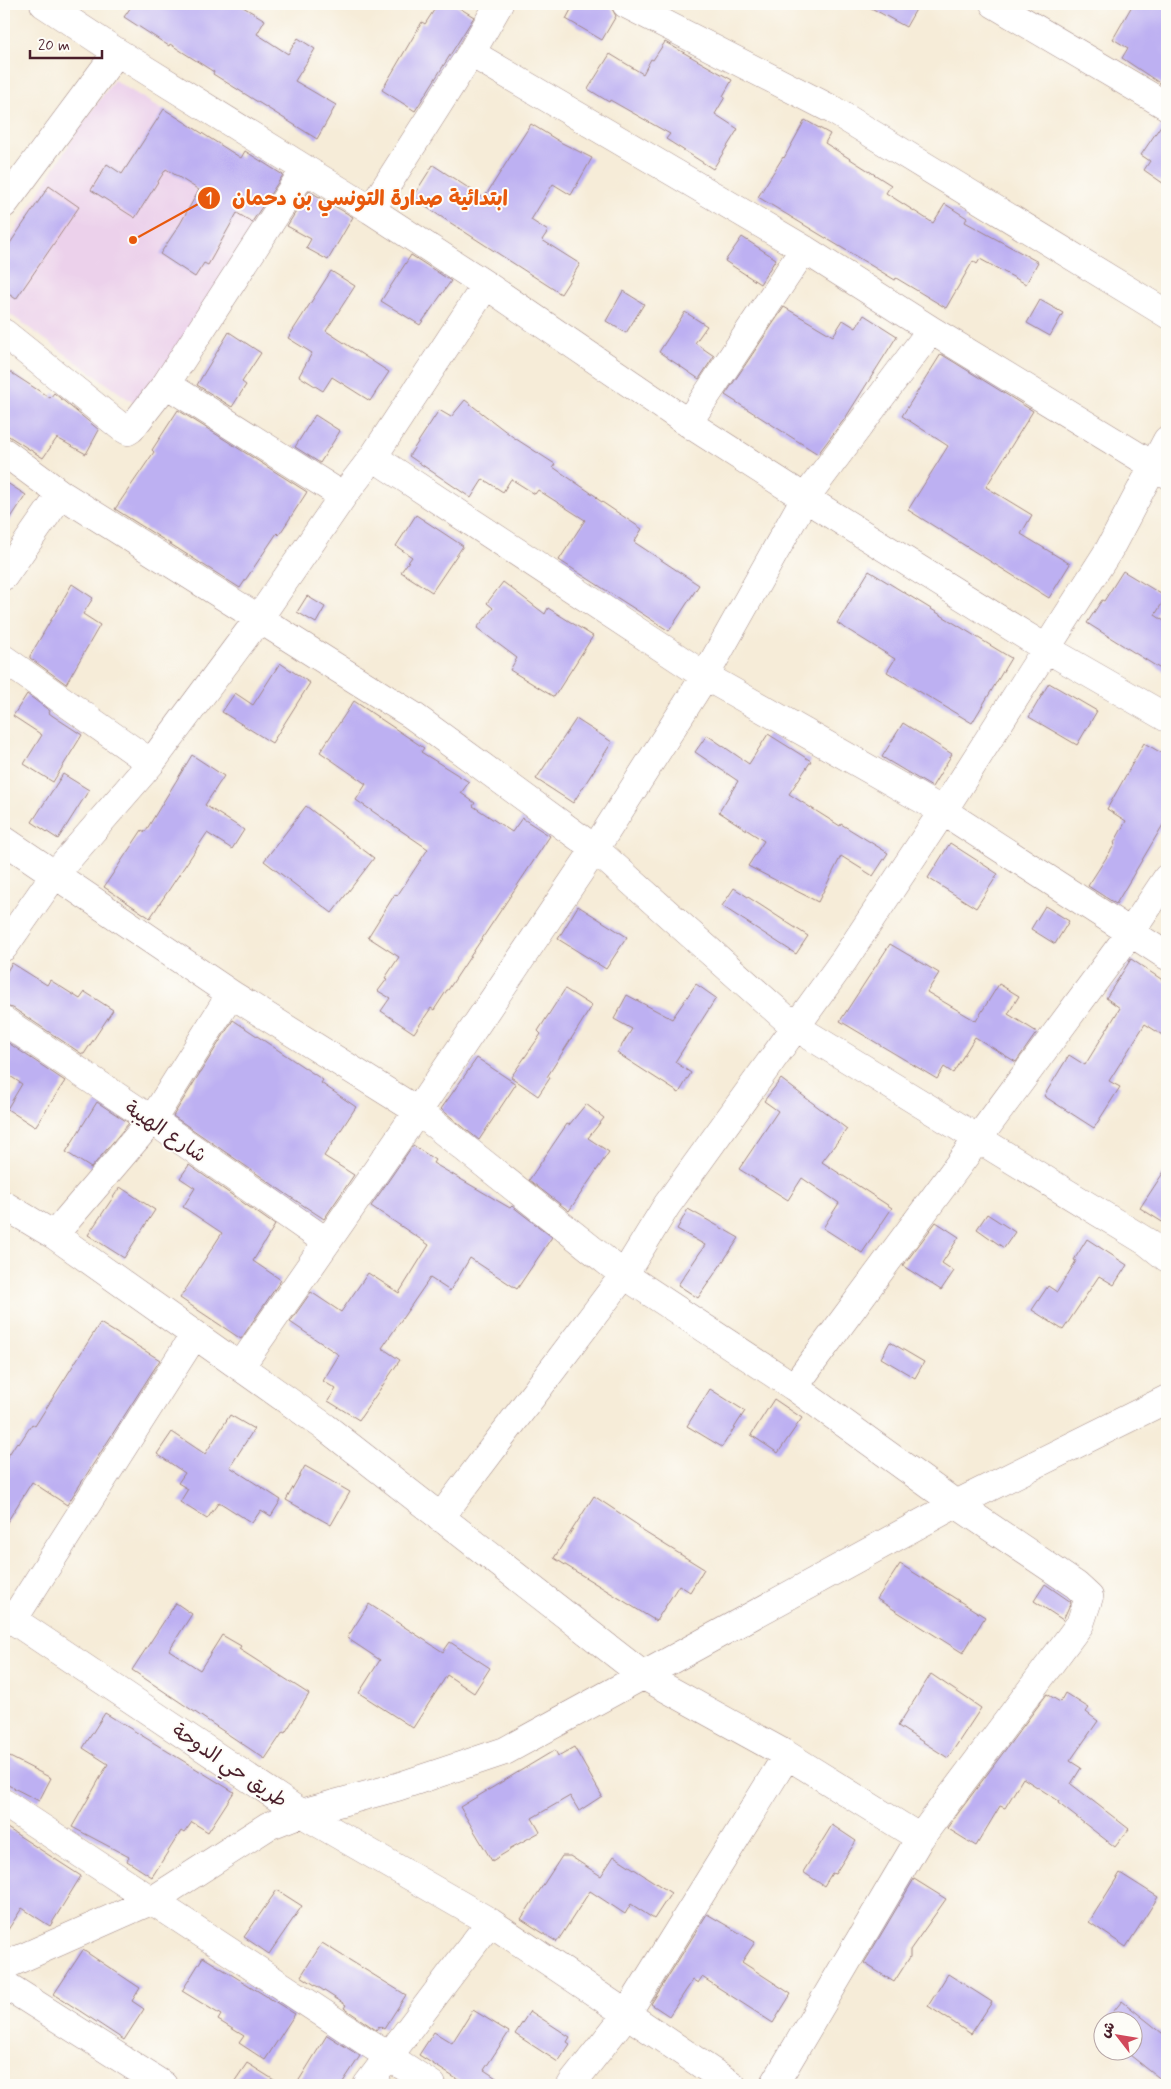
<svg xmlns="http://www.w3.org/2000/svg" width="1171" height="2089" viewBox="0 0 1171 2089" font-family="Mynerve,'Playpen Sans Arabic',sans-serif">
<rect width="100%" height="100%" fill="#fdfcf7"/>
<filter id="ink" filterUnits="userSpaceOnUse"><feTurbulence type="fractalNoise" baseFrequency=".02" numOctaves="2"/><feDisplacementMap in="SourceGraphic" scale="10" xChannelSelector="R" yChannelSelector="G"/><feConvolveMatrix kernelMatrix="1 2 1 2 8 2 1 2 1" color-interpolation-filters="sRGB"/></filter>
<filter id="wash" filterUnits="userSpaceOnUse"><feTurbulence type="fractalNoise" baseFrequency=".0096" numOctaves="4" result="noise"/><feDisplacementMap in="SourceGraphic" scale="20" xChannelSelector="R" yChannelSelector="G"/><feGaussianBlur stdDeviation="1.12" result="paint"/><feColorMatrix in="noise" values="0 0 0 0 0 0 0 0 0 0 0 0 0 0 0 0 0 1.4 0 .05"/><feComposite in="paint" operator="in"/></filter>
<g filter="url(#wash)">
<rect width="100%" height="100%" fill="#f6ecd8"/>
<path fill="#ecd1eb" d="M 114,80 L 221,146 L 194,189 L 263,231 L 149,414 L 4,310 L 4,248 L 79,129 Z"/>
<g id="blocks">
<path fill="#bdb0f2" d="M 133,4 L 238,4 L 265,20 L 257,34 L 288,54 L 298,38 L 315,49 L 295,81 L 336,105 L 317,139 L 213,74 L 214,72 L 170,44 L 169,46 L 124,17 Z
M 438,4 L 453,4 L 474,17 L 415,111 L 382,90 L 422,22 L 425,24 Z
M 574,4 L 605,4 L 611,7 L 616,16 L 602,40 L 566,19 Z
M 864,4 L 919,4 L 906,27 Z
M 1133,4 L 1167,4 L 1167,88 L 1122,58 L 1128,48 L 1113,39 Z
M 665,42 L 732,80 L 723,96 L 725,97 L 715,114 L 738,129 L 713,169 L 666,139 L 670,134 L 610,100 L 609,102 L 588,89 L 610,54 L 643,74 L 651,59 L 653,60 Z
M 164,109 L 241,158 L 245,151 L 283,175 L 252,222 L 237,213 L 208,265 L 204,263 L 195,277 L 160,254 L 180,224 L 199,190 L 166,169 L 135,218 L 91,190 L 107,164 L 122,174 Z
M 805,120 L 830,134 L 825,143 L 891,185 L 886,193 L 933,223 L 945,204 L 967,218 L 965,222 L 1038,262 L 1026,284 L 980,259 L 977,264 L 973,261 L 946,308 L 896,278 L 895,280 L 758,197 L 783,157 L 784,158 Z
M 1164,121 L 1167,122 L 1167,186 L 1144,170 L 1150,161 L 1141,155 Z
M 531,124 L 562,143 L 592,158 L 571,195 L 553,184 L 531,220 L 548,231 L 542,240 L 580,264 L 561,294 L 412,198 L 433,165 L 484,198 Z
M 49,186 L 79,207 L 16,299 L 4,291 L 4,252 Z
M 309,191 L 353,217 L 328,260 L 306,248 L 311,239 L 287,226 Z
M 742,237 L 776,259 L 760,284 L 725,261 Z
M 411,255 L 451,281 L 420,325 L 381,301 Z
M 331,271 L 355,286 L 326,331 L 389,372 L 370,401 L 332,377 L 323,391 L 299,376 L 312,353 L 288,338 Z
M 623,291 L 644,304 L 626,333 L 606,321 Z
M 1040,300 L 1063,313 L 1050,336 L 1027,323 Z
M 784,307 L 833,336 L 843,320 L 856,328 L 864,315 L 897,336 L 846,417 L 818,454 L 725,395 Z
M 685,312 L 707,326 L 695,343 L 714,356 L 699,379 L 659,352 Z
M 229,332 L 261,353 L 242,382 L 246,385 L 232,407 L 197,385 Z
M 941,354 L 1033,411 L 986,487 L 1032,515 L 1021,534 L 1070,564 L 1049,598 L 908,510 L 948,446 L 902,416 Z
M 4,368 L 50,398 L 54,393 L 99,430 L 86,454 L 57,438 L 43,458 L 4,433 Z
M 465,400 L 513,437 L 555,464 L 553,467 L 597,497 L 596,498 L 642,529 L 634,542 L 699,585 L 669,631 L 559,560 L 585,520 L 538,490 L 535,494 L 511,479 L 503,492 L 483,479 L 471,498 L 409,456 L 439,410 L 451,417 Z
M 178,410 L 307,492 L 279,535 L 277,533 L 240,588 L 115,509 L 154,452 L 152,450 Z
M 315,415 L 340,431 L 320,463 L 295,447 Z
M 4,481 L 26,495 L 4,528 Z
M 416,515 L 463,546 L 432,592 L 401,572 L 412,557 L 396,546 Z
M 869,571 L 1011,658 L 972,723 L 887,672 L 895,659 L 837,623 Z
M 1123,571 L 1166,597 L 1155,615 L 1167,623 L 1167,673 L 1087,623 L 1102,600 L 1104,601 Z
M 503,582 L 545,614 L 548,608 L 593,636 L 554,697 L 510,670 L 517,658 L 477,628 L 493,608 L 487,603 Z
M 72,584 L 93,598 L 83,614 L 100,625 L 66,684 L 30,658 L 30,656 Z
M 307,596 L 325,607 L 316,623 L 297,612 Z
M 280,663 L 310,683 L 272,743 L 222,712 L 235,693 L 253,705 Z
M 1049,683 L 1097,711 L 1077,745 L 1029,717 Z
M 27,694 L 50,711 L 49,713 L 53,716 L 82,735 L 53,782 L 24,764 L 42,735 L 13,716 Z
M 354,701 L 424,748 L 421,752 L 469,782 L 461,793 L 475,803 L 473,806 L 512,832 L 522,818 L 550,836 L 448,990 L 447,990 L 434,1010 L 431,1008 L 414,1033 L 381,1011 L 390,998 L 378,991 L 387,979 L 385,978 L 399,957 L 368,937 L 395,894 L 397,896 L 428,849 L 356,800 L 366,784 L 320,752 Z
M 576,719 L 612,742 L 573,803 L 536,779 Z
M 903,723 L 952,754 L 932,787 L 882,757 Z
M 768,734 L 811,761 L 789,794 L 840,826 L 841,824 L 888,853 L 873,876 L 841,856 L 818,902 L 748,866 L 764,841 L 719,812 L 738,781 L 695,752 L 707,735 L 749,764 Z
M 1144,743 L 1167,756 L 1167,818 L 1116,904 L 1088,886 L 1115,844 L 1114,843 L 1126,821 L 1107,809 Z
M 192,755 L 224,776 L 205,805 L 244,830 L 232,849 L 207,833 L 150,918 L 104,887 L 142,830 L 145,832 Z
M 63,774 L 89,790 L 58,839 L 32,822 Z
M 306,806 L 374,858 L 332,913 L 264,861 Z
M 950,843 L 998,874 L 976,908 L 928,878 Z
M 734,888 L 808,936 L 796,954 L 722,906 Z
M 578,906 L 627,937 L 606,969 L 558,939 Z
M 1045,906 L 1069,921 L 1055,944 L 1031,929 Z
M 890,944 L 939,973 L 927,992 L 976,1021 L 999,984 L 1019,996 L 1008,1014 L 1037,1032 L 1016,1062 L 975,1037 L 953,1073 L 944,1067 L 937,1079 L 840,1021 Z
M 1131,959 L 1167,983 L 1167,1038 L 1145,1024 L 1109,1081 L 1120,1087 L 1094,1128 L 1044,1096 L 1069,1055 L 1085,1065 L 1120,1008 L 1106,998 Z
M 12,963 L 47,985 L 50,980 L 80,999 L 85,992 L 113,1010 L 84,1054 L 82,1054 L 13,1008 L 4,1006 L 4,976 Z
M 696,984 L 716,998 L 675,1062 L 691,1073 L 679,1093 L 617,1053 L 632,1029 L 614,1019 L 627,995 L 672,1019 Z
M 565,989 L 592,1006 L 547,1077 L 550,1078 L 538,1096 L 511,1077 L 541,1034 L 538,1031 Z
M 233,1020 L 323,1080 L 321,1083 L 356,1107 L 324,1156 L 354,1175 L 324,1219 L 292,1198 L 173,1116 Z
M 4,1040 L 65,1081 L 35,1127 L 7,1109 L 22,1084 L 4,1072 Z
M 477,1058 L 516,1084 L 479,1140 L 441,1109 Z
M 781,1079 L 847,1129 L 822,1162 L 892,1208 L 862,1253 L 823,1228 L 839,1203 L 802,1178 L 788,1200 L 739,1169 L 778,1111 L 764,1101 Z
M 97,1102 L 129,1123 L 91,1168 L 66,1152 Z
M 586,1104 L 604,1118 L 588,1138 L 609,1152 L 569,1211 L 529,1180 L 567,1124 L 569,1125 Z
M 413,1145 L 435,1160 L 433,1163 L 510,1208 L 512,1206 L 552,1237 L 517,1289 L 470,1258 L 450,1291 L 430,1278 L 382,1348 L 400,1360 L 359,1420 L 328,1401 L 336,1389 L 323,1381 L 339,1355 L 290,1322 L 311,1292 L 341,1312 L 368,1273 L 399,1293 L 429,1245 L 371,1206 Z
M 189,1165 L 275,1225 L 253,1261 L 281,1280 L 241,1339 L 180,1298 L 222,1233 L 183,1207 L 195,1188 L 180,1178 Z
M 1167,1167 L 1167,1225 L 1140,1208 Z
M 120,1187 L 155,1210 L 124,1258 L 88,1235 Z
M 688,1209 L 739,1238 L 698,1298 L 678,1285 L 705,1245 L 677,1229 Z
M 987,1214 L 1015,1232 L 1004,1248 L 977,1229 Z
M 936,1222 L 959,1237 L 942,1263 L 954,1271 L 941,1290 L 903,1266 Z
M 1087,1239 L 1127,1265 L 1114,1285 L 1099,1276 L 1063,1330 L 1032,1310 L 1048,1286 L 1057,1292 L 1076,1261 L 1074,1260 Z
M 100,1323 L 160,1360 L 67,1505 L 32,1482 L 4,1527 L 4,1462 L 17,1442 L 19,1444 L 32,1424 L 35,1426 Z
M 890,1342 L 924,1362 L 915,1378 L 881,1358 Z
M 710,1389 L 745,1411 L 722,1447 L 687,1426 Z
M 774,1399 L 802,1418 L 778,1453 L 751,1435 Z
M 230,1415 L 254,1429 L 230,1467 L 281,1500 L 271,1516 L 261,1510 L 252,1523 L 219,1502 L 207,1519 L 180,1502 L 188,1489 L 178,1483 L 185,1473 L 157,1454 L 172,1432 L 205,1454 Z
M 305,1466 L 350,1492 L 331,1525 L 286,1500 Z
M 594,1496 L 639,1526 L 638,1528 L 704,1569 L 690,1592 L 679,1585 L 656,1621 L 554,1558 Z
M 900,1564 L 985,1617 L 963,1653 L 877,1599 Z
M 1045,1584 L 1071,1602 L 1063,1620 L 1034,1601 Z
M 176,1603 L 192,1614 L 169,1650 L 200,1670 L 222,1635 L 241,1646 L 239,1649 L 309,1694 L 285,1733 L 283,1732 L 265,1759 L 132,1670 Z
M 369,1604 L 443,1652 L 450,1642 L 490,1668 L 474,1693 L 447,1675 L 413,1728 L 359,1693 L 380,1660 L 347,1638 Z
M 931,1674 L 981,1708 L 948,1758 L 898,1726 Z
M 1065,1693 L 1089,1708 L 1086,1712 L 1098,1721 L 1070,1761 L 1081,1768 L 1071,1784 L 1129,1829 L 1115,1847 L 1058,1803 L 1059,1801 L 1023,1778 L 1005,1808 L 1000,1806 L 976,1846 L 947,1828 L 1047,1694 L 1060,1702 Z
M 105,1713 L 234,1792 L 208,1832 L 192,1822 L 184,1833 L 181,1831 L 152,1877 L 127,1861 L 129,1857 L 72,1827 L 108,1764 L 83,1748 Z
M 574,1747 L 602,1796 L 579,1811 L 570,1796 L 532,1818 L 540,1832 L 509,1849 L 510,1850 L 492,1861 L 460,1807 L 555,1750 L 558,1756 Z
M 4,1754 L 51,1778 L 39,1801 L 4,1783 Z
M 832,1825 L 856,1841 L 835,1874 L 832,1873 L 824,1886 L 803,1872 Z
M 4,1826 L 81,1876 L 50,1926 L 22,1908 L 4,1936 Z
M 562,1856 L 570,1856 L 601,1876 L 614,1856 L 671,1893 L 654,1919 L 631,1904 L 625,1914 L 590,1891 L 557,1942 L 521,1919 Z
M 1120,1873 L 1158,1897 L 1126,1947 L 1089,1922 Z
M 914,1879 L 946,1899 L 910,1950 L 910,1957 L 894,1982 L 864,1963 Z
M 277,1890 L 302,1906 L 269,1954 L 244,1937 Z
M 707,1914 L 755,1942 L 742,1962 L 791,1994 L 773,2023 L 702,1977 L 698,1983 L 693,1980 L 669,2016 L 651,2004 Z
M 322,1943 L 406,1995 L 384,2029 L 379,2026 L 376,2030 L 344,2008 L 346,2005 L 301,1976 Z
M 83,1950 L 140,1988 L 132,2001 L 144,2009 L 124,2040 L 54,1994 Z
M 203,1957 L 295,2014 L 265,2060 L 239,2043 L 244,2036 L 218,2020 L 221,2015 L 182,1991 Z
M 948,1974 L 992,2002 L 971,2034 L 928,2006 Z
M 1122,2001 L 1167,2037 L 1167,2084 L 1126,2052 L 1134,2052 L 1134,2022 L 1105,2022 Z
M 473,2010 L 509,2032 L 484,2070 L 507,2085 L 466,2085 L 419,2055 L 434,2032 L 452,2043 Z
M 530,2011 L 570,2037 L 567,2042 L 570,2044 L 558,2062 L 515,2034 Z
M 327,2035 L 360,2056 L 341,2085 L 296,2085 Z
M 247,2063 L 282,2085 L 232,2085 Z"/>
</g>
</g>
<g filter="url(#ink)">
<use href="#blocks" fill-opacity="0" stroke="#a08682" stroke-width="1"/>
<g fill="none" stroke-linecap="round" stroke-linejoin="round">
<defs>
<path id="minor" d="M 626,4 L 833,110 L 1167,314
M 994,4 L 1167,106
M 117,52 L 371,210 L 471,53 L 499,4
M 471,53 L 804,249 L 931,330 L 1167,474
M 4,204 L 117,52 L 44,4
M 486,285 L 688,423 L 805,498 L 1047,649 L 1167,718
M 4,333 L 121,427 L 128,431 L 131,429 L 166,384 L 305,169
M 166,384 L 343,496
M 688,423 L 804,249
M 4,452 L 61,494 L 4,576
M 373,457 L 705,676 L 943,811 L 1167,956
M 61,494 L 412,715 L 595,849 L 794,1026 L 1147,1242 L 1167,1258
M 4,659 L 151,763
M 4,840 L 231,994 L 418,1111 L 624,1275 L 794,1387 L 956,1504 L 1076,1585 L 1089,1597 L 1080,1624 L 920,1838 L 787,1755 L 644,1676 L 325,1427 L 54,1235 L 4,1205
M 4,947 L 55,874 L 151,763 L 259,618 L 343,496 L 373,457 L 486,285 L 371,210
M 4,1021 L 152,1120 L 327,1242
M 54,1235 L 152,1120 L 231,994
M 240,1367 L 418,1111 L 595,849 L 705,676 L 805,498 L 931,330
M 794,1387 L 1131,932 L 1167,878
M 440,1518 L 624,1275 L 667,1205 L 844,960 L 943,811 L 1109,550 L 1167,440
M 4,1614 L 301,1813 L 268,1826 L 153,1900 L 4,1966
M 13,1620 L 195,1334
M 4,1803 L 432,2085
M 301,1813 L 397,1787 L 505,1751 L 956,1504 L 1167,1399
M 301,1813 L 490,1922 L 732,2085
M 4,1984 L 163,2085
M 367,2085 L 490,1922
M 571,2085 L 626,2015 L 787,1755
M 774,2085 L 920,1838"/>
</defs>
<use href="#minor" stroke="#a08682" stroke-width="29"/>
<use href="#minor" stroke="#fff" stroke-width="28"/>
</g>
</g>
<g text-anchor="middle" stroke-width="4" stroke-linejoin="round" paint-order="stroke">
<g font-size="20" fill="#4a1f2b" stroke="#fdfcf7">
<text transform="translate(166 1131) rotate(34)" y="7">شارع الهيبة</text>
<text transform="translate(230 1765) rotate(34)" y="7">طريق حي الدوحة</text>
</g>
</g>
<path fill="none" stroke="#e8590c" stroke-width="2" d="M133 240L209 198"/>
<g fill="#e8590c" stroke="#fdfcf7" stroke-width="2">
<circle cx="133" cy="240" r="5"/>
<circle cx="209" cy="198" r="12"/>
</g>
<g font-size="15" text-anchor="middle" font-weight="bold" fill="#fff">
<text x="209" y="203">1</text>
</g>
<g font-size="21" text-anchor="middle" font-weight="bold" fill="#e8590c" stroke="#fdfcf7" stroke-width="4" stroke-linejoin="round" paint-order="stroke">
<text x="370" y="205">ابتدائية صدارة التونسي بن دحمان</text>
</g>
<rect width="1171" height="2089" fill="none" stroke="#fdfcf7" stroke-width="20"/>
<g transform="translate(1118 2036) rotate(301)"><circle r="24" fill="#fdfcf7" stroke="#b5a4a5"/>
<path d="M0-4L9 19L0 12L-9 19Z" fill="#d1495b"/>
<text y="-8" font-size="14" font-weight="bold" text-anchor="middle" fill="#4a1f2b">ش</text>
</g>
<path d="M30 50v8h72v-8" fill="none" stroke="#4a1f2b" stroke-width="2.5"/>
<text x="38" y="50" font-size="15" fill="#4a1f2b" stroke="#fdfcf7" stroke-width="4" paint-order="stroke">20 m</text>
</svg>
